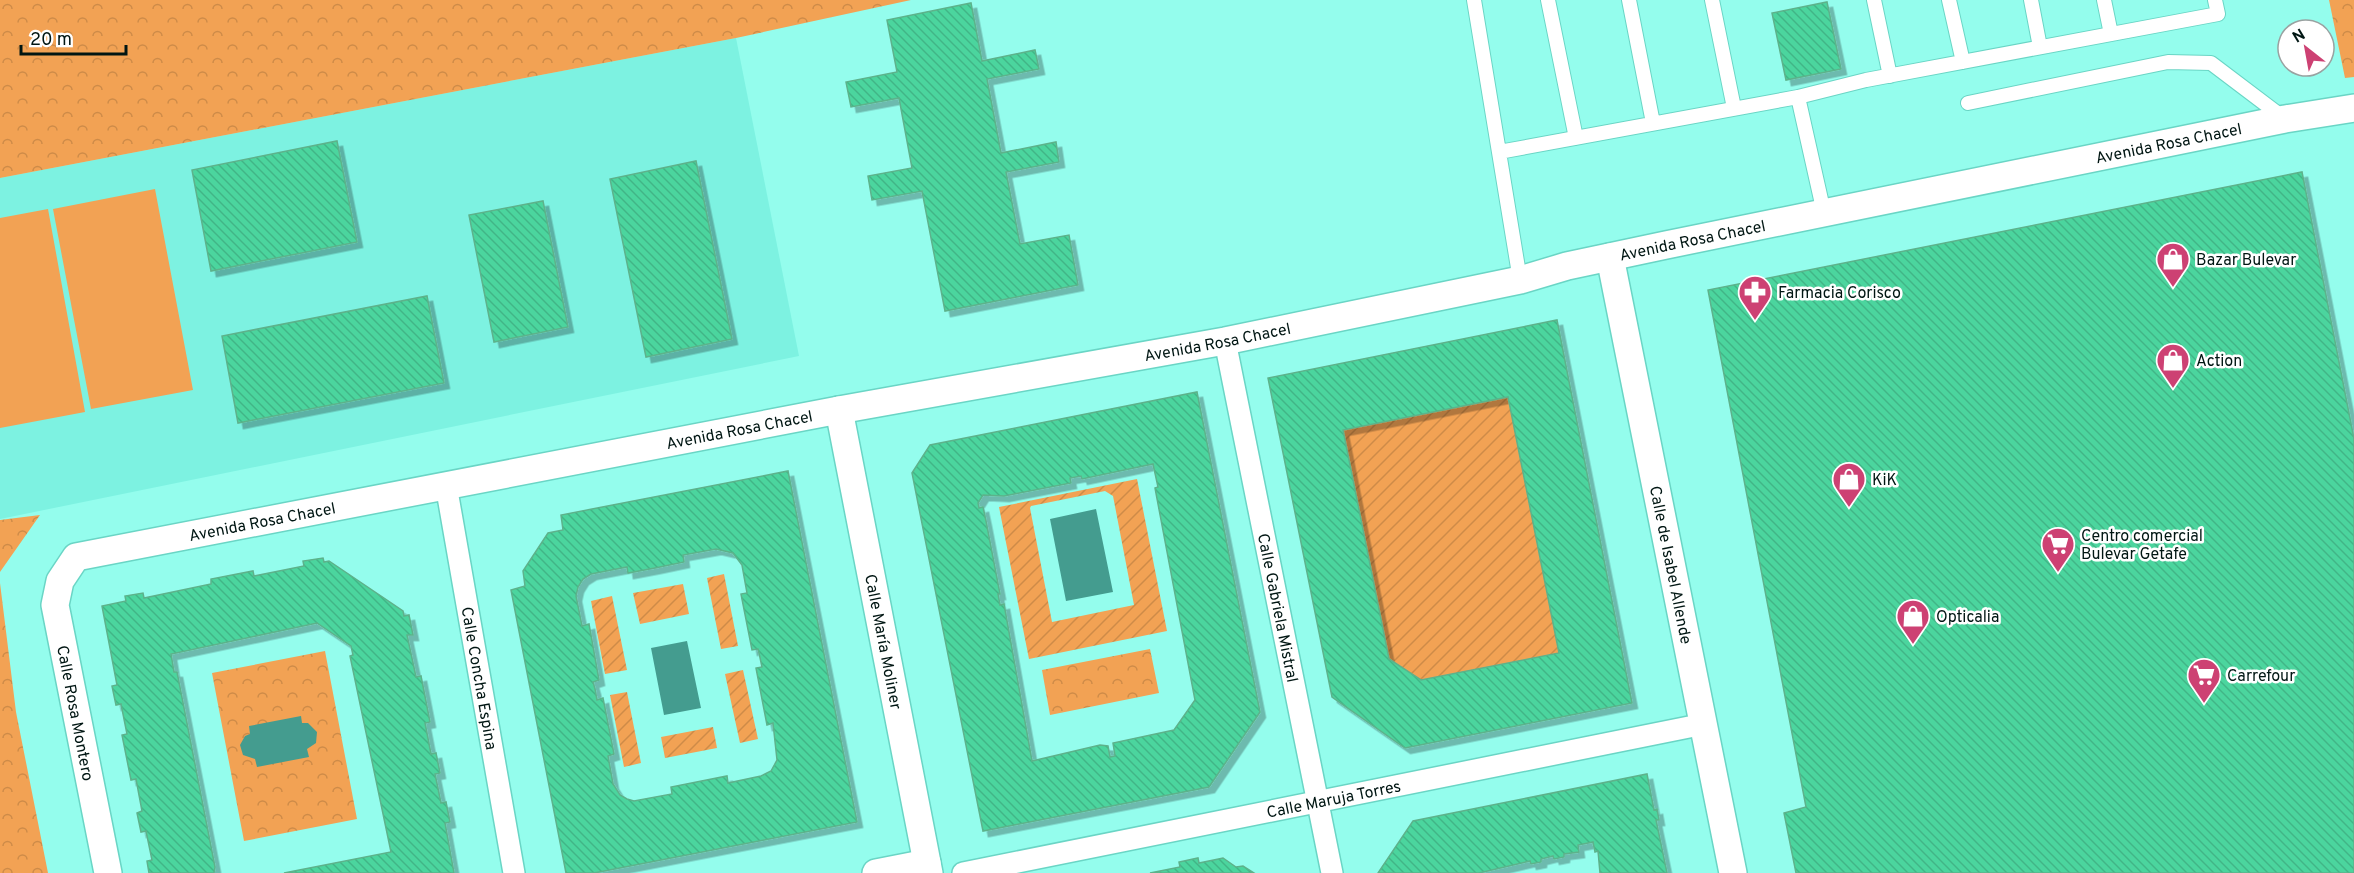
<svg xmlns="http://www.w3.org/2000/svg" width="2354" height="873" viewBox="0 0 2354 873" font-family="Overpass,sans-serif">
<defs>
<pattern id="park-crowns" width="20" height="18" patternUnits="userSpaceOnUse" patternTransform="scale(1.5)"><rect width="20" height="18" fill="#f2a254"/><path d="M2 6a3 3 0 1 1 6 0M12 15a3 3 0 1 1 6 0" fill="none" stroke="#ce8b48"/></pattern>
<pattern id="garden-furrows" width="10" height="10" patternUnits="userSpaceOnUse" patternTransform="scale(1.5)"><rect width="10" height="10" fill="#f2a254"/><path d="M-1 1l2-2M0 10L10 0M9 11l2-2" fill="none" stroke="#ce8b48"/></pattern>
<pattern id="building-back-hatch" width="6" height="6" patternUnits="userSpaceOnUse" patternTransform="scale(1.5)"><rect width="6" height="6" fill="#4cd59e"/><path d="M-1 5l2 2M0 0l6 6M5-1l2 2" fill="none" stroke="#41b687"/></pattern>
<filter id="shadow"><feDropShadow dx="5.5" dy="5.5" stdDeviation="0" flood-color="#0004"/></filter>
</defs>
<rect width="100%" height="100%" fill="#94fded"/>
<path fill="#7df2e1" d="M 736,38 L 799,356 L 0,519 L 0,178 Z"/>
<path fill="url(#park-crowns)" d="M 0,0 L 911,0 L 736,38 L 0,178 Z
M 2329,0 L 2354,0 L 2354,77 L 2345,78 Z
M 40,515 L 0,572 L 0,520 Z
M 0,583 L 16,712 L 48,873 L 0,873 Z
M 1150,649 L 1159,693 L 1050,715 L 1042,670 Z
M 325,651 L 357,819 L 244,841 L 212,673 Z"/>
<path fill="url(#garden-furrows)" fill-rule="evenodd" d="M 1508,397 L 1559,653 L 1421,680 L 1389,659 L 1343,430 Z
M 1137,479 L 1167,631 L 1029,659 L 999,507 ZM 1105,491 L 1113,496 L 1134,605 L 1052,622 L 1030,508 L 1031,506 Z
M 724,574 L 738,646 L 721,649 L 707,578 Z
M 683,584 L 689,614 L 640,624 L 633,593 Z
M 612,596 L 627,670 L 605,674 L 591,601 Z
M 743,670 L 758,739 L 740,743 L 725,674 Z
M 627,692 L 641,763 L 624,767 L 610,695 Z
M 713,727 L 717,748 L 665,758 L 661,737 Z"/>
<path fill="#f2a254" d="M 155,189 L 193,390 L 91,409 L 53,209 Z
M 48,209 L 85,412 L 0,428 L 0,218 Z"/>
<path fill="#449c8f" d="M 1096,509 L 1113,592 L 1066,601 L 1050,519 Z
M 687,641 L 701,708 L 664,715 L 651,648 Z
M 301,716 L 302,723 L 308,723 L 317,732 L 316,743 L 307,749 L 309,757 L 257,767 L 255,759 L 243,755 L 240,745 L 245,736 L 250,734 L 249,726 Z"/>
<path fill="url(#building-back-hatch)" stroke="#5db28b" stroke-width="1.5" fill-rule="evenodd" filter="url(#shadow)" d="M 1827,2 L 1841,69 L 1786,80 L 1772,13 Z
M 971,3 L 982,61 L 1035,50 L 1039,69 L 987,79 L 1001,153 L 1056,142 L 1059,162 L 1006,172 L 1020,244 L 1069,235 L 1078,285 L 945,311 L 922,191 L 872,200 L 868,176 L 912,168 L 899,98 L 851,107 L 846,82 L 897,72 L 887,20 Z
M 337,141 L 357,242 L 211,271 L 192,170 Z
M 696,161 L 732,339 L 646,357 L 610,179 Z
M 2302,172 L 2354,439 L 2354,873 L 1796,873 L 1784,813 L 1806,807 L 1708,290 Z
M 543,201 L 568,327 L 494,342 L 469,215 Z
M 427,296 L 444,383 L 238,423 L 222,336 Z
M 1557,320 L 1632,703 L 1405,748 L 1332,697 L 1268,378 ZM 1508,397 L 1559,653 L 1421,680 L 1389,659 L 1343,430 Z
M 1197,392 L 1260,712 L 1209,787 L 983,831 L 912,473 L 930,445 ZM 1153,464 L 1158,487 L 1155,488 L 1195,700 L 1174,730 L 1113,743 L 1115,756 L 1110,757 L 1108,746 L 1100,745 L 1032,761 L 1004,604 L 1000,605 L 998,594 L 1000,594 L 986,521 L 983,507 L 979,508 L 978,503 L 983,495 L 1004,496 L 1071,483 L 1070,478 L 1081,476 L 1082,479 Z
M 788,471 L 857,822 L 594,873 L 566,873 L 511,590 L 525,586 L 523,571 L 548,533 L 563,530 L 561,515 ZM 716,549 L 733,553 L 742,565 L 747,593 L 741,594 L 752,650 L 758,649 L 759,653 L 762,667 L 756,668 L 767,725 L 773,723 L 777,760 L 771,771 L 761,776 L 728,783 L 727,776 L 671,787 L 672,794 L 634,801 L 627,799 L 620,795 L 613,784 L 608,756 L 614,754 L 603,698 L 597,700 L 595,689 L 593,682 L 599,680 L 589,624 L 582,626 L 576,596 L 578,587 L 583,579 L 591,574 L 627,567 L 628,573 L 655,568 L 684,562 L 683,555 Z
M 323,558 L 324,562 L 329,561 L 403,611 L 404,616 L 409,615 L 413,635 L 407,635 L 416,677 L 421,676 L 430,722 L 425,723 L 431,754 L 436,753 L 440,773 L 435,774 L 441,803 L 446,802 L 450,822 L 445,823 L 454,873 L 284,873 L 391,852 L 350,656 L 353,655 L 351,646 L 317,623 L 171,654 L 174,672 L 177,672 L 215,867 L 214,873 L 149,873 L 147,861 L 152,860 L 146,831 L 141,832 L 137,813 L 142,811 L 136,779 L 131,780 L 122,735 L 127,734 L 121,704 L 116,705 L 112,686 L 117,685 L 102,606 L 126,601 L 125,596 L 143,593 L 144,598 L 211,584 L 211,579 L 253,571 L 254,576 L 304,566 L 303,561 Z
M 1647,774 L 1654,810 L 1657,809 L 1659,820 L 1656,820 L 1667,873 L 1600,873 L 1598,851 L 1595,852 L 1593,842 L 1578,845 L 1579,852 L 1564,854 L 1564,857 L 1554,859 L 1553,856 L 1541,859 L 1541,862 L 1531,864 L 1530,861 L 1479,873 L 1378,873 L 1413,821 Z
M 1198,858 L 1199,863 L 1223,858 L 1236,867 L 1243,866 L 1254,873 L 1150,873 L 1180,867 L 1179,862 Z"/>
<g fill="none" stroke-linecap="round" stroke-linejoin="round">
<defs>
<path id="service" d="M 1474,0 L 1520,280
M 1548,0 L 1576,138
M 1629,0 L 1653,123
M 1712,0 L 1734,108
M 1874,0 L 1890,76
M 1949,0 L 1963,62
M 2031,0 L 2040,47
M 2104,0 L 2111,34
M 1968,103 L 2168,62 L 2211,63 L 2285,119
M 1499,152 L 1798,97
M 1824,213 L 1798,97 L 1866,80 L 2218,14 L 2215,0"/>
<g id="pedestrian">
<path id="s1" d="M 1225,341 L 1332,873"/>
<path id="s2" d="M 446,485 L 514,873"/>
<path id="s3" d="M 963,873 L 1704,724"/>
</g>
<g id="minor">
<path id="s4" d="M 1610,257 L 1733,873"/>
<path id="s5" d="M 839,410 L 929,873"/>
<path id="s6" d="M 108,873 L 55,605 L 60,581 L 76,557 L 839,410 L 1225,341 L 1520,280 L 1567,266 L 1666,245 L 2285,119 L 2354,108"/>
<path d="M 876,873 L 927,863"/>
</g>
</defs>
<use href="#service" stroke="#6ad5c5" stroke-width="16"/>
<use href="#pedestrian" stroke="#6ad5c5" stroke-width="24"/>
<use href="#minor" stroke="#6ad5c5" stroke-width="30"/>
<use href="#service" stroke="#fff" stroke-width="14"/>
<use href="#pedestrian" stroke="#fff" stroke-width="21"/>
<use href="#minor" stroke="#fff" stroke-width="27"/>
</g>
<defs>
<symbol id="shop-pin" viewBox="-11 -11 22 30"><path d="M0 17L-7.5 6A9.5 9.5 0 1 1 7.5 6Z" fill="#cd4173" stroke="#fff"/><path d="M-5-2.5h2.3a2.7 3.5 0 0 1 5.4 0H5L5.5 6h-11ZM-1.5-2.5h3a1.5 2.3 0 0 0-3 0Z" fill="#fff"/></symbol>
<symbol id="pharmacy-pin" viewBox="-11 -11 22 30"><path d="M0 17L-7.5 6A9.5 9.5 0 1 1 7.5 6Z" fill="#cd4173" stroke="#fff"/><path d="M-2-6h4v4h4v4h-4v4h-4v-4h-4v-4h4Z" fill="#fff"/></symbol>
<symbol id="supermarket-pin" viewBox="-11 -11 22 30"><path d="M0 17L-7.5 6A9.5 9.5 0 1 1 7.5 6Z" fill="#cd4173" stroke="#fff"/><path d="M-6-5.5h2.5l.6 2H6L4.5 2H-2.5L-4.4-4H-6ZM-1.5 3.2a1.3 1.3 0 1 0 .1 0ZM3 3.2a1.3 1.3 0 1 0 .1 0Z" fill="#fff"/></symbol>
</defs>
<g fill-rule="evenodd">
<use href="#shop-pin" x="2154" y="240" width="38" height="52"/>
<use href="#pharmacy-pin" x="1736" y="273" width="38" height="52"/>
<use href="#shop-pin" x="2154" y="341" width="38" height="52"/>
<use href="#shop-pin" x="1830" y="460" width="38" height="52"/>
<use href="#supermarket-pin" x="2039" y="525" width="38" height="52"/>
<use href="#shop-pin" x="1894" y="597" width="38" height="52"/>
<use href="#supermarket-pin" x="2185" y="656" width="38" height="52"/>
</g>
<g text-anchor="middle" stroke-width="5" stroke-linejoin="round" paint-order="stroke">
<g font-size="16" fill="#011613" stroke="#fff">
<text dy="6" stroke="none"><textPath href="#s6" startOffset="2460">Avenida Rosa Chacel</textPath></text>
<text dy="6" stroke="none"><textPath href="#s6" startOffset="1974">Avenida Rosa Chacel</textPath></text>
<text dy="6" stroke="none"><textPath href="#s6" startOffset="1488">Avenida Rosa Chacel</textPath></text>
<text dy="6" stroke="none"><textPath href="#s6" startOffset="1002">Avenida Rosa Chacel</textPath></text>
<text dy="6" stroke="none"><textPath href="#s6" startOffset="516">Avenida Rosa Chacel</textPath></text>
<text dy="6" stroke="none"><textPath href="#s4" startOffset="314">Calle de Isabel Allende</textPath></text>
<text dy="6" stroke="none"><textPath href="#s1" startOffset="272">Calle Gabriela Mistral</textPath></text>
<text dy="6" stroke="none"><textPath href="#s5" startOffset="236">Calle María Moliner</textPath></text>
<text dy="6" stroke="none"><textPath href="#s2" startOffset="196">Calle Concha Espina</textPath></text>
<text transform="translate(76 713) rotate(79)" y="6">Calle Rosa Montero</text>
<text dy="6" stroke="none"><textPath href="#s3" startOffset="378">Calle Maruja Torres</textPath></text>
</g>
<g font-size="16" fill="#011613" stroke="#fff" text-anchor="start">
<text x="2196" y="265">Bazar Bulevar</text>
<text x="1778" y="298">Farmacia Corisco</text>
<text x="2196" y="366">Action</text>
<text x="1872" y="485">KiK</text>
<text x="2081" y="541">Centro comercial<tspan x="2081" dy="18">Bulevar Getafe</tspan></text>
<text x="1936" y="622">Opticalia</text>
<text x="2227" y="681">Carrefour</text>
</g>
</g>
<g transform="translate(2306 48) rotate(329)"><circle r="28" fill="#ffffff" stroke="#99a2a1" stroke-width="1.5"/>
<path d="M0-4.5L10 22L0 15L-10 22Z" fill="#cd4173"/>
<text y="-9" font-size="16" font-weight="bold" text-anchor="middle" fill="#011613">N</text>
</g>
<path d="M21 45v9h105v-9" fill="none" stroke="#011613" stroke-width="3"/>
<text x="30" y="45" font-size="18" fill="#011613" stroke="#ffffff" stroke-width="4.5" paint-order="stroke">20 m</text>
</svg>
